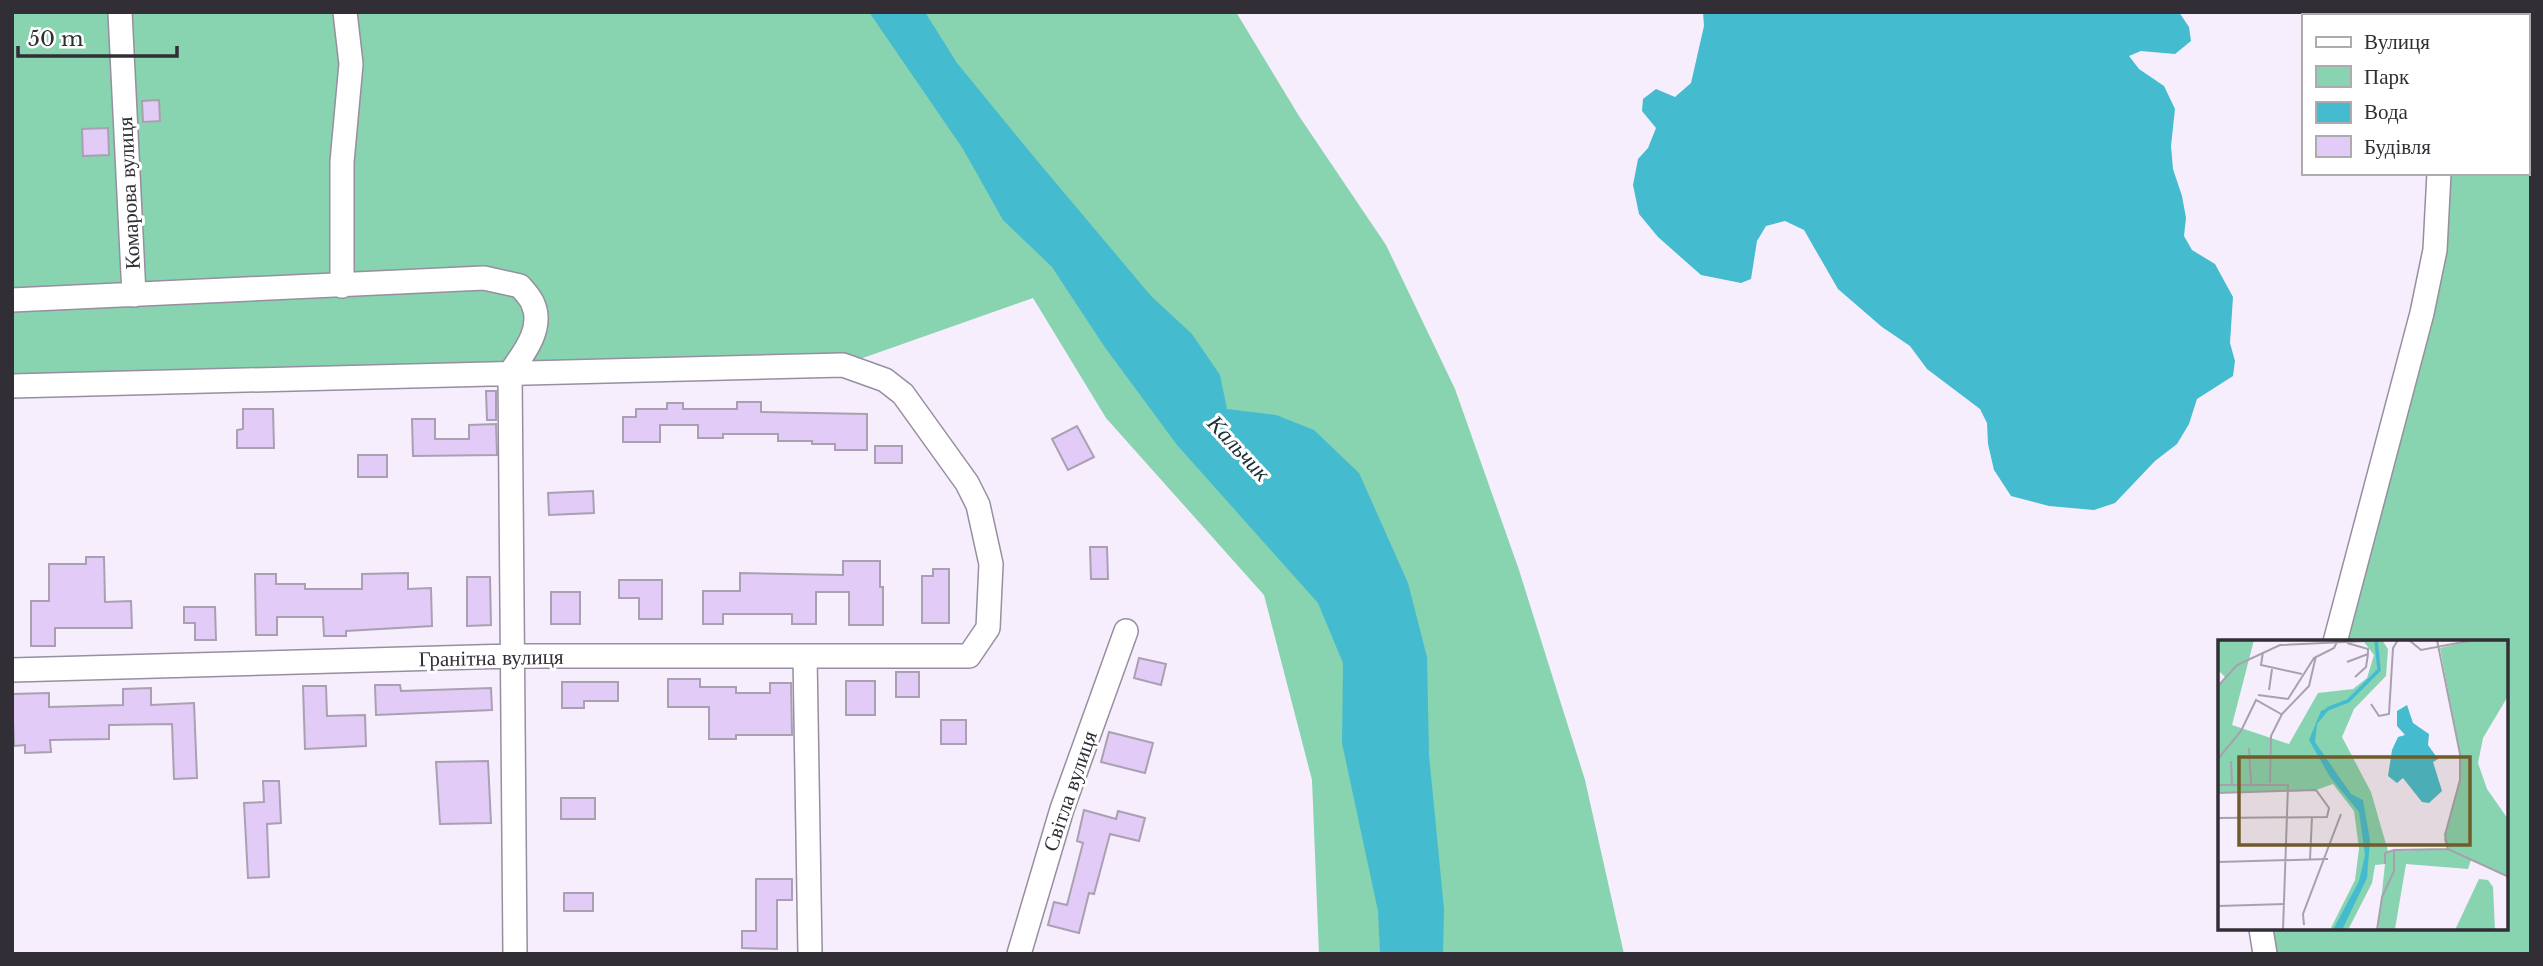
<svg xmlns="http://www.w3.org/2000/svg" width="2543" height="966" viewBox="0 0 2543 966" font-family="'Libre Baskerville',serif">
<rect width="100%" height="100%" fill="#f6eefd"/>
<path fill="#88d3b0" d="M 12,12 L 1236,12 L 1299,116 L 1386,245 L 1455,389 L 1519,570 L 1585,780 L 1624,954 L 1319,954 L 1312,780 L 1264,595 L 1106,418 L 1033,298 L 843,365 L 12,386 Z
M 2432,12 L 2531,12 L 2531,954 L 2265,954 L 2261,929 L 2506,929 L 2506,642 L 2335,642 L 2422,313 L 2439,173 L 2527,173 L 2527,16 L 2432,16 Z"/>
<path fill="#45bbcf" d="M 869,12 L 925,12 L 957,63 L 1034,157 L 1151,296 L 1192,334 L 1220,375 L 1227,409 L 1276,415 L 1314,430 L 1359,473 L 1408,583 L 1427,657 L 1429,755 L 1444,909 L 1443,954 L 1380,954 L 1378,911 L 1342,743 L 1343,663 L 1318,603 L 1177,445 L 1104,346 L 1052,267 L 1003,220 L 963,149 Z
M 1703,12 L 2179,12 L 2189,27 L 2191,41 L 2175,54 L 2141,51 L 2129,56 L 2139,69 L 2164,86 L 2175,109 L 2171,146 L 2173,169 L 2182,196 L 2186,218 L 2184,236 L 2192,250 L 2215,264 L 2233,297 L 2230,343 L 2235,361 L 2233,376 L 2197,399 L 2189,424 L 2177,444 L 2155,461 L 2115,503 L 2094,510 L 2049,506 L 2011,496 L 1994,470 L 1988,444 L 1987,423 L 1980,409 L 1927,369 L 1910,346 L 1882,327 L 1838,289 L 1804,230 L 1785,221 L 1766,226 L 1757,241 L 1751,279 L 1741,283 L 1701,275 L 1658,237 L 1639,214 L 1633,185 L 1638,159 L 1648,148 L 1656,128 L 1642,111 L 1643,99 L 1656,89 L 1675,97 L 1691,83 L 1704,26 Z"/>
<path fill="#e3cbf7" stroke="#a9a0b1" stroke-width="2" d="M 159,100 L 160,121 L 143,122 L 142,101 Z
M 108,128 L 109,155 L 83,156 L 82,129 Z
M 486,391 L 496,391 L 496,420 L 487,420 Z
M 737,402 L 761,402 L 761,412 L 867,414 L 867,450 L 835,450 L 835,444 L 812,444 L 812,441 L 778,441 L 778,434 L 723,434 L 723,438 L 698,438 L 698,425 L 660,425 L 660,442 L 623,442 L 623,417 L 636,417 L 636,409 L 667,409 L 667,403 L 683,403 L 683,409 L 737,409 Z
M 243,409 L 273,409 L 274,448 L 237,448 L 237,430 L 243,429 Z
M 412,419 L 435,419 L 435,439 L 469,439 L 469,425 L 496,424 L 497,455 L 413,456 Z
M 1077,426 L 1094,457 L 1068,470 L 1052,439 Z
M 875,446 L 902,446 L 902,463 L 875,463 Z
M 358,455 L 387,455 L 387,477 L 358,477 Z
M 593,491 L 594,513 L 549,515 L 548,493 Z
M 1090,547 L 1107,547 L 1108,579 L 1091,579 Z
M 86,557 L 104,557 L 105,602 L 131,601 L 132,628 L 55,628 L 55,646 L 31,646 L 31,601 L 49,601 L 49,564 L 86,564 Z
M 843,561 L 880,561 L 880,587 L 883,587 L 883,625 L 849,625 L 849,592 L 816,592 L 816,624 L 792,624 L 792,614 L 723,614 L 723,624 L 703,624 L 703,591 L 740,591 L 740,573 L 843,575 Z
M 933,569 L 949,569 L 949,623 L 922,623 L 922,576 L 933,576 Z
M 408,573 L 408,589 L 431,588 L 432,626 L 346,631 L 346,636 L 324,636 L 323,617 L 277,617 L 277,635 L 256,635 L 255,574 L 276,574 L 276,584 L 305,584 L 305,589 L 362,589 L 362,574 Z
M 467,577 L 490,577 L 491,625 L 467,626 Z
M 619,580 L 662,580 L 662,619 L 639,619 L 639,598 L 619,598 Z
M 551,592 L 580,592 L 580,624 L 551,624 Z
M 184,607 L 215,607 L 216,640 L 195,640 L 195,623 L 184,623 Z
M 1139,658 L 1166,664 L 1161,685 L 1134,678 Z
M 896,672 L 919,672 L 919,697 L 896,697 Z
M 668,679 L 700,679 L 700,687 L 736,687 L 736,693 L 770,693 L 770,683 L 791,683 L 792,735 L 736,735 L 736,739 L 709,739 L 709,707 L 668,707 Z
M 846,681 L 875,681 L 875,715 L 846,715 Z
M 562,682 L 618,682 L 618,701 L 584,701 L 584,708 L 562,708 Z
M 375,685 L 400,685 L 401,691 L 491,688 L 492,710 L 376,715 Z
M 303,686 L 326,686 L 327,716 L 365,715 L 366,746 L 305,749 Z
M 151,688 L 151,705 L 194,703 L 197,778 L 174,779 L 172,724 L 109,725 L 109,739 L 50,740 L 51,752 L 25,753 L 25,745 L 14,746 L 12,694 L 49,693 L 49,707 L 123,705 L 123,689 Z
M 941,720 L 966,720 L 966,744 L 941,744 Z
M 1109,732 L 1153,743 L 1145,773 L 1101,762 Z
M 488,761 L 491,823 L 440,824 L 436,762 Z
M 263,781 L 279,781 L 281,823 L 267,824 L 269,877 L 248,878 L 244,803 L 264,802 Z
M 561,798 L 595,798 L 595,819 L 561,819 Z
M 1084,810 L 1116,819 L 1118,811 L 1145,818 L 1139,841 L 1110,834 L 1094,894 L 1089,893 L 1079,933 L 1048,925 L 1054,902 L 1067,905 L 1083,843 L 1077,841 Z
M 756,879 L 792,879 L 792,900 L 777,900 L 777,949 L 742,948 L 742,931 L 756,931 Z
M 564,893 L 593,893 L 593,911 L 564,911 Z"/>
<g fill="none" stroke-linecap="round" stroke-linejoin="round">
<defs>
<path id="minor" d="M 120,12 L 134,295
M 2432,12 L 2432,16
M 342,286 L 342,162 L 351,64 L 345,12
M 12,300 L 484,278 L 520,286 C 524,291 531,298 533,304 C 544,329 523,354 510,373 L 515,954
M 12,386 L 843,365 L 885,380 L 903,394 L 967,483 L 978,505 L 991,564 L 988,628 L 969,656 L 514,656 L 12,670
M 2335,642 L 2422,313 L 2435,250 L 2439,173
M 805,656 L 810,954
M 2261,929 L 2265,954
M 1019,954 L 1062,809 L 1126,631"/>
</defs>
<use href="#minor" stroke="#978e9f" stroke-width="26"/>
<use href="#minor" stroke="#fff" stroke-width="23"/>
</g>
<g text-anchor="middle" stroke-width="6" stroke-linejoin="round" paint-order="stroke">
<g font-size="21" fill="#322e35" stroke="#fff">
<text transform="translate(129 193) rotate(-93)" y="7">Комарова вулиця</text>
<text transform="translate(491 658) rotate(-1)" y="7">Гранітна вулиця</text>
<text transform="translate(1070 791) rotate(-71)" y="7">Світла вулиця</text>
</g>
<g font-size="23" font-style="italic" fill="#1c3034" stroke="#fff">
<text transform="translate(1239 448) rotate(47)" y="8">Кальчик</text>
</g>
</g>
<g transform="translate(2218 640)">
<rect width="290" height="290" fill="#f6eefd"/>
<path d="M 0,0 L 36,0 L 14,85 L 71,104 L 100,53 L 135,49 L 149,38 L 156,15 L 146,2 L 164,0 L 170,9 L 168,36 L 136,69 L 124,97 L 153,152 L 170,211 L 229,209 L 226,200 L 241,145 L 242,114 L 222,8 L 256,0 L 290,0 L 290,56 L 265,98 L 260,123 L 269,149 L 290,179 L 290,237 L 253,220 L 250,229 L 188,224 L 177,289 L 160,290 L 167,224 L 157,225 L 154,243 L 130,290 L 112,290 L 137,240 L 141,209 L 136,171 L 115,144 L 98,150 L 0,153 L 0,46 L 7,37 L 0,30 ZM 261,239 L 270,240 L 275,247 L 277,290 L 237,290 Z" fill="#88d3b0"/>
<path d="M 189,65 L 195,83 L 211,94 L 210,105 L 220,119 L 215,122 L 224,151 L 211,163 L 204,162 L 185,138 L 179,143 L 170,136 L 174,110 L 180,97 L 187,95 L 179,86 L 179,71 ZM 114,66 L 99,84 L 97,102 L 133,154 L 145,160 L 152,200 L 149,238 L 124,290 L 115,290 L 141,241 L 147,215 L 141,172 L 112,137 L 91,100 L 103,71 Z" fill="#45bbcf"/>
<path fill="none" stroke="#45bbcf" stroke-width="3.5" d="M 109,69 L 130,61 L 161,30 L 158,0"/>
<path fill="none" stroke="#a8a1ad" stroke-width="2" d="M 191,0 L 203,10 L 256,0M 219,0 L 242,114 L 242,140 L 227,195 L 230,209M 129,3 L 150,9 L 150,14M 45,12 L 43,25 L 84,34M 129,22 L 150,14M 137,37 L 148,27 L 150,14M 0,46 L 19,25 L 62,5 L 170,0M 51,50 L 54,29M 40,55 L 70,59 L 96,18 L 116,8 L 120,0M 153,64 L 161,76 L 171,74 L 175,8 L 180,0M 31,108 L 33,144M 0,119 L 23,91 L 38,60 L 63,74M 13,121 L 14,144M 52,143 L 53,96 L 64,74 L 91,46 L 98,16M 0,145 L 70,145 L 65,290M 0,153 L 98,150 L 111,168 L 109,177 L 0,178M 92,219 L 94,177M 0,222 L 110,219M 167,224 L 167,213 L 176,210 L 230,209 L 291,237M 0,266 L 67,264M 86,285 L 85,274 L 123,174M 159,290 L 164,257 L 176,231 L 176,210"/>
<path fill="#705c2b" fill-opacity="0.15" stroke="#705c2b" stroke-width="3.5" d="M 21,117 L 252,117 L 252,205 L 21,205 Z"/>
<rect width="290" height="290" fill="none" stroke="#322e35" stroke-width="3.5"/>
</g>
<rect width="2543" height="966" fill="none" stroke="#322e35" stroke-width="28"/>
<rect x="2302" y="14" width="228" height="161" fill="#ffffff" stroke="#adabae" stroke-width="2"/>
<rect x="2316" y="37" width="35" height="10" fill="#ffffff" stroke="#adabae" stroke-width="2"/>
<text x="2364" y="49" font-size="21" fill="#322e35">Вулиця</text>
<rect x="2316" y="66" width="35" height="21" fill="#88d3b0" stroke="#adabae" stroke-width="2"/>
<text x="2364" y="84" font-size="21" fill="#322e35">Парк</text>
<rect x="2316" y="102" width="35" height="21" fill="#45bbcf" stroke="#adabae" stroke-width="2"/>
<text x="2364" y="119" font-size="21" fill="#322e35">Вода</text>
<rect x="2316" y="136" width="35" height="21" fill="#e3cbf7" stroke="#adabae" stroke-width="2"/>
<text x="2364" y="154" font-size="21" fill="#322e35">Будівля</text>
<path d="M18 46v10h159v-10" fill="none" stroke="#322e35" stroke-width="3.5"/>
<text x="28" y="46" font-size="21" fill="#322e35" stroke="#ffffff" stroke-width="5" paint-order="stroke">50 m</text>
</svg>
